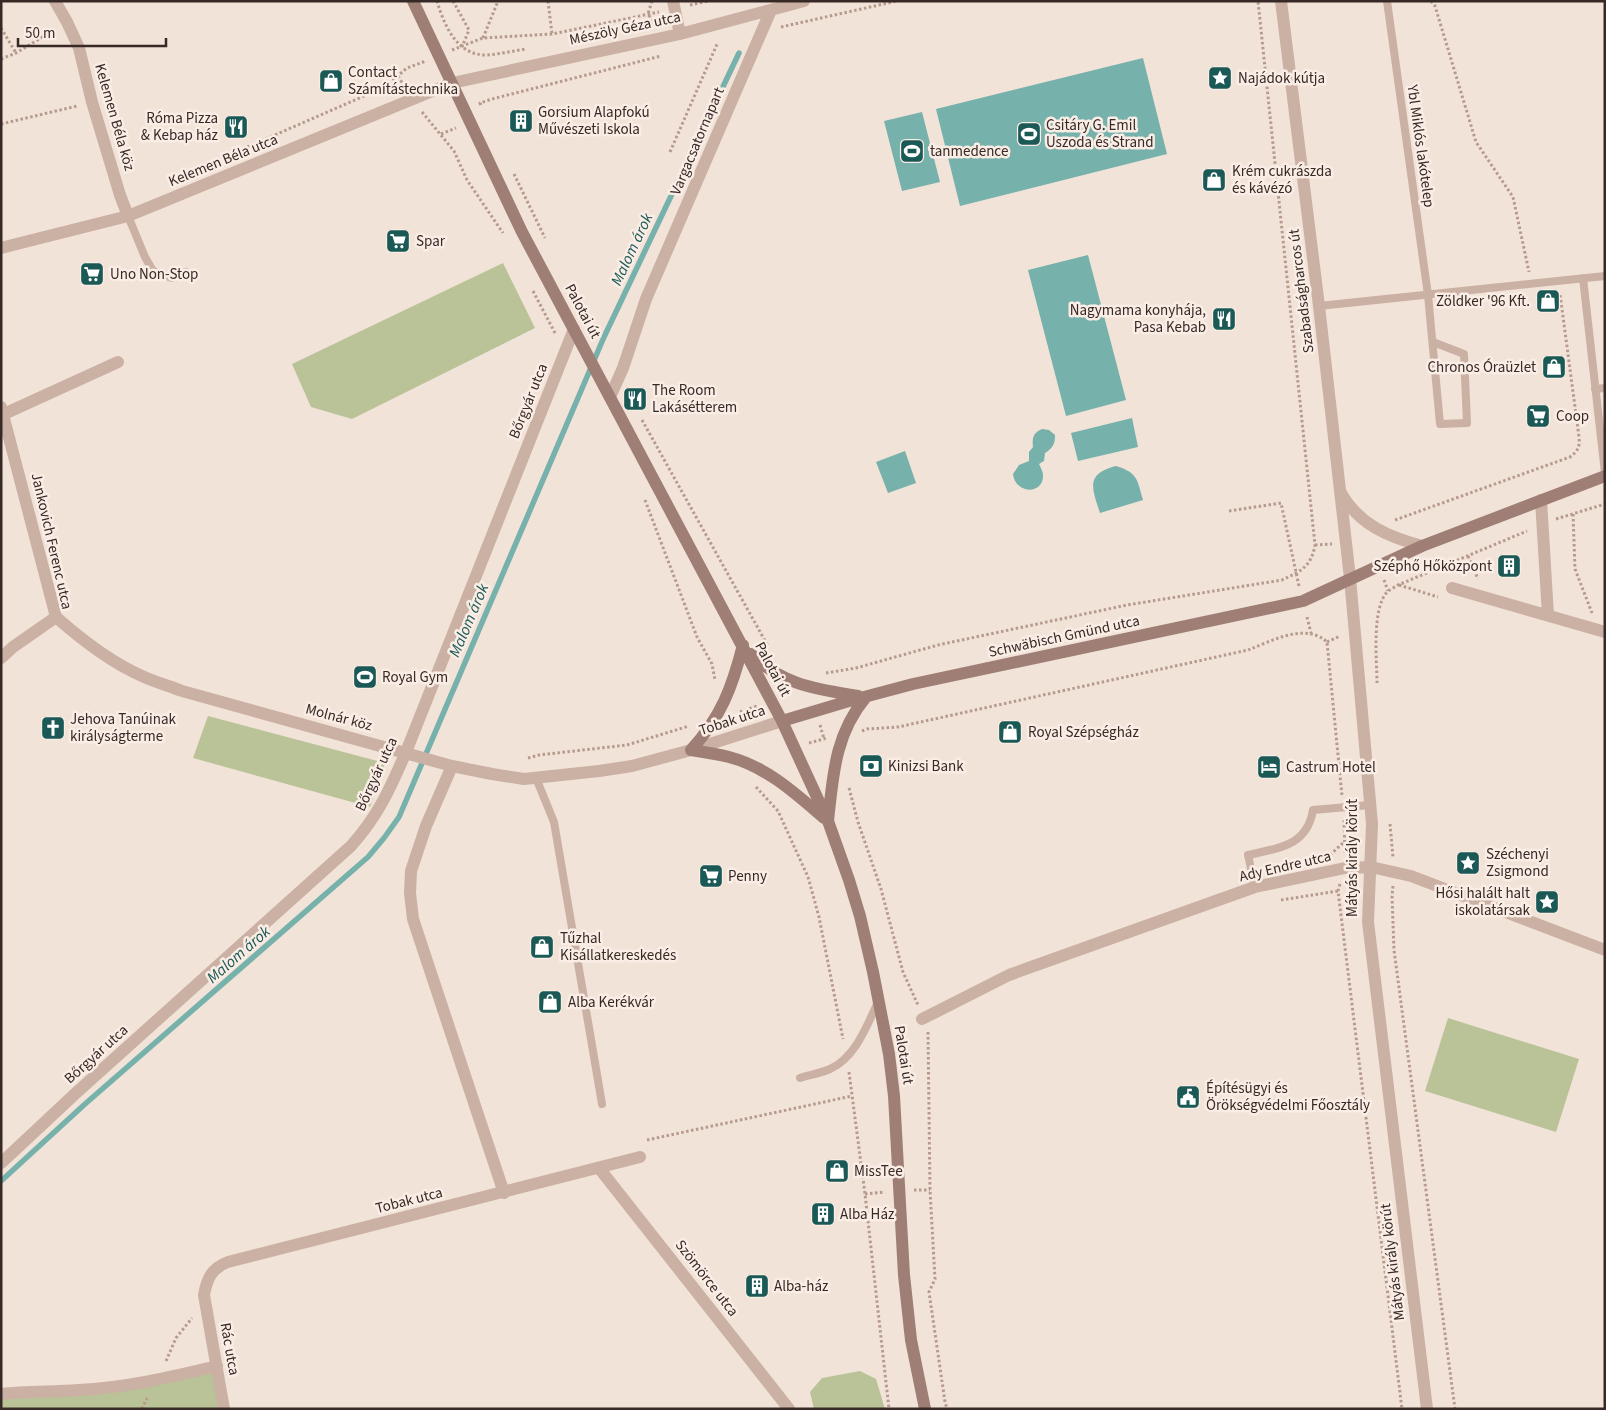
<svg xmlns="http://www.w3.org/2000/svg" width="1606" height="1410" viewBox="0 0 1606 1410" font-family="'Source Sans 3',sans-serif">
<rect width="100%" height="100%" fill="#f2e3d8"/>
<path fill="#bac298" d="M 503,263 L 535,328 L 352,419 L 311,407 L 292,364 Z
M 208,716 L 385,763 L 370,807 L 193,758 Z
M 1448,1018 L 1579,1059 L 1556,1132 L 1425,1091 Z
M 217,1366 L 224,1409 L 1,1409 L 1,1394 L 79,1390 Z
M 860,1371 L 876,1379 L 885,1409 L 814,1409 L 810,1392 L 822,1378 Z"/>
<path fill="#76b1ab" d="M 1143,58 L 1167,154 L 960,206 L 936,109 Z
M 922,112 L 940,182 L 902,191 L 884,121 Z
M 1088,255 L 1126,400 L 1066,416 L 1028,270 Z
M 1132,418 L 1138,447 L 1078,461 L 1071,433 Z
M 1042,429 L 1049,430 L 1055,435 C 1055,444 1053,448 1045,453 L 1044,461 L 1039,464 C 1041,468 1043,472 1043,476 C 1043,495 1015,494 1013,474 L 1019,465 L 1029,461 L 1029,452 L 1033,447 C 1032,438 1033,433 1042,429 Z
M 905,451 L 916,483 L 888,493 L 876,462 Z
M 1116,466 C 1138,473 1137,479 1143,500 L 1100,513 C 1092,488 1085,474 1116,466 Z"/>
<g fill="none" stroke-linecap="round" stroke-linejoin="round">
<path stroke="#76b1ab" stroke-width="5.5" d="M 1,1181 L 85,1104 L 368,857 L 384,838 L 399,817 L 604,337 L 739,53"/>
<path stroke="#b79a8e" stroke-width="3" stroke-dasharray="2.5 2.5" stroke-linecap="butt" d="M 437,1 C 444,25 457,56 487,55 C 500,54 513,51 526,49
M 453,1 L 469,30 L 462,47
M 548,1 L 552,34
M 652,1 L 648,14 L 654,23 L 652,24
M 1431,1 L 1435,6 L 1476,142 L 1513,197 L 1529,272
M 690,5 L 708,1
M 602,25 L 605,36
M 781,27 L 897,1
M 1,28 L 16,53
M 483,38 L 498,1
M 452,50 L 483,38 L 552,34 L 659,12
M 1,59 L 16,53 L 54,30
M 398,76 L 404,86
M 481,105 L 480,103 L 492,99 L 661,56
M 422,112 L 454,151 L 467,180 L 503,233
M 1,124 L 77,106
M 441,134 L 456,128
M 243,149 L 385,87 L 407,68 L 426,61
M 670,152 L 718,42
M 514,174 L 545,238
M 533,291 L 556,335
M 642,420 L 768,646
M 645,500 L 697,637 L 712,664 L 715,680
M 1229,511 L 1281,503 L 1299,586
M 1573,514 L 1575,569 L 1592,613
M 1556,519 L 1605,504
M 1395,520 L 1570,457 C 1578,451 1580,447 1579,437 L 1560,294
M 1315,545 L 1332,544
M 1468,556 L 1478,579
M 1384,580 L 1388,591
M 1399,585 L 1438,597
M 1307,617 L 1311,633
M 1327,642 L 1340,636
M 826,673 L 856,668 L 938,645 L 1127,605 L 1282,580 C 1301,571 1311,567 1315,545 L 1258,1
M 1377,683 C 1377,661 1371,608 1388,591 C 1391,589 1395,587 1398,585 L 1527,531
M 740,712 L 757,706
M 820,725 L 824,739
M 862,731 L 867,729 L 898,727 L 1248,650 C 1272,641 1305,622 1327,642 L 1342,796
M 809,743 L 824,739 L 826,737
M 528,758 L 539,755 L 627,745 L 689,726
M 756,787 L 778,811 L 808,877 L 819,917 L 843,1039
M 849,788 L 858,822 L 881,889 L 903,972 L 918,1005
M 1344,820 L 1345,853
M 1345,824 L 1356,824
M 1390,824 L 1393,857
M 1330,855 L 1345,841
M 1340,884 L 1338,891 L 1402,1409
M 1393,886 L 1392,896 L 1394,950 L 1455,1409
M 1281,900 L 1338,891
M 928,1032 L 930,1190 L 935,1279 L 929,1292 L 945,1402 L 947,1409
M 849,1072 L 865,1194 L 889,1409
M 647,1140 L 852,1096
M 914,1190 L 930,1190
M 865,1194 L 885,1192
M 166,1361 L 176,1338 L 192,1318
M 142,1409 L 147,1398"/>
<path stroke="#cbb0a4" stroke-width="8" d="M 1387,1 L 1428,295 L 1440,424 L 1467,423 L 1464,354 L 1433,342
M 128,216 L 145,257 L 153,271 L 172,278 L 186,272
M 1583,278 L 1605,473
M 1319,306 L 1605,276
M 1595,389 L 1605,388
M 536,778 L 554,822 L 602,1104
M 1255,887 L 1248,855 C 1279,848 1307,846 1313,810 L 1370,805
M 800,1078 C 810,1075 821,1073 830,1069 C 856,1057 867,1025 878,1002"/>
<path stroke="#cbb0a4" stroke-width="12" d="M 55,1 L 67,22 L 79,48 L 92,102 L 120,195 L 128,216
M 673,1 L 680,34
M 1281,1 L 1319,306 L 1350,578 L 1372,824 L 1368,922 L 1427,1409
M 1,248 L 128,216 L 452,83 L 680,34 L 804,1
M 610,397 L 623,368 L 646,299 L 771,10
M 1,407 L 56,617
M 4,414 L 118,362
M 1341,493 C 1359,525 1389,537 1422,546
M 1541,500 L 1548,615
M 1452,588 L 1605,632
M 56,617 C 82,640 110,662 142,676 C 155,682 169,686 182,691 L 452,766 L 492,774 L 524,779 L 599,771 L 632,766 L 691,750 L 782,721
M 1,658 L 13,647 L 56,617
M 452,766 L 426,826 L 411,871 L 410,893 L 413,919 L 504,1193
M 922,1019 L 1009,975 L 1210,903 L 1255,887 L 1345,868 L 1371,867 L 1411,876 L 1605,950
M 1,1163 L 76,1093 L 351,846 C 378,816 390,789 406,752 L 574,329
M 599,1168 L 789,1409
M 1,1394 C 27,1391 52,1392 78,1390 C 125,1388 171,1377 217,1366
M 224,1409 L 204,1295 C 207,1278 212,1268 228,1262 L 640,1157"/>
<path stroke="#9f7f75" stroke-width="12" d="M 413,1 L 522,232 L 782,721 L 828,821 L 849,880 L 860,916 L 873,972 L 889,1054 L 894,1096 L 904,1275 L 911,1340 L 925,1409
M 751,654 C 782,685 817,689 858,696
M 782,721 L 849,701 L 913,684 L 1303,601 L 1422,546 L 1605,476
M 691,750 C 704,752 717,754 729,757 C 767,767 795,793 824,818
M 691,750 C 721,717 732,688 743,645
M 828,821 C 833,775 835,734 866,697"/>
</g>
<defs>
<symbol id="sight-square" viewBox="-11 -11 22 22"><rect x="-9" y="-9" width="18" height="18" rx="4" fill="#1a5955" stroke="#faede5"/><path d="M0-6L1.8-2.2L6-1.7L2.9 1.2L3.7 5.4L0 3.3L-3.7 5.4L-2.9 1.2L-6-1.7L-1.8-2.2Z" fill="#fff"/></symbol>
<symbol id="shop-square" viewBox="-11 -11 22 22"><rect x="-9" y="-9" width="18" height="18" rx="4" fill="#1a5955" stroke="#faede5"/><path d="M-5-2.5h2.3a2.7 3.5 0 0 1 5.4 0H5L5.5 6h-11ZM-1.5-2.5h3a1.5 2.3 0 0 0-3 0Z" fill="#fff"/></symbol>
<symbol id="building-square" viewBox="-11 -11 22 22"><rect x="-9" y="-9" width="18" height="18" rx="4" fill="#1a5955" stroke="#faede5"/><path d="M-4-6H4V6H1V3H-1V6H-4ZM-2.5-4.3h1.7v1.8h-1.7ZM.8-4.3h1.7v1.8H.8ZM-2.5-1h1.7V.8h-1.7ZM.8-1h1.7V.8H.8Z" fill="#fff"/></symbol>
<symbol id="restaurant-square" viewBox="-11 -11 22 22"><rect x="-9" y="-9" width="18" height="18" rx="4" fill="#1a5955" stroke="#faede5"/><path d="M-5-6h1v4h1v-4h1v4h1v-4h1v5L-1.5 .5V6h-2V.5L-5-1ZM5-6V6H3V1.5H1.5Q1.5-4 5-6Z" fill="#fff"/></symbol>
<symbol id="stadium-square" viewBox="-11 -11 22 22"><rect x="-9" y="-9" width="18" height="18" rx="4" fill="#1a5955" stroke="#faede5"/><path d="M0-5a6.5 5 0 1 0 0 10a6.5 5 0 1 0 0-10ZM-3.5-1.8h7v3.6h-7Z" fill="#fff"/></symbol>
<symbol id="supermarket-square" viewBox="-11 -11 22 22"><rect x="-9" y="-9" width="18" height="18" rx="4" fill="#1a5955" stroke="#faede5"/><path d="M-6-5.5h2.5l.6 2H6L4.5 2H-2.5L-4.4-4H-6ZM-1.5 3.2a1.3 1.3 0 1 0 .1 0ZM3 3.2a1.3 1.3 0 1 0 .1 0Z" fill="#fff"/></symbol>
<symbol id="church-square" viewBox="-11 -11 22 22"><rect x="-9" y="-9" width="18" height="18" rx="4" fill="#1a5955" stroke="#faede5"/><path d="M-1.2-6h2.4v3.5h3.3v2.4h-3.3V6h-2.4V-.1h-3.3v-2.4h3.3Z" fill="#fff"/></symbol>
<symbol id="bank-square" viewBox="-11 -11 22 22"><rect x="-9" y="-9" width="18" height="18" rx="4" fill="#1a5955" stroke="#faede5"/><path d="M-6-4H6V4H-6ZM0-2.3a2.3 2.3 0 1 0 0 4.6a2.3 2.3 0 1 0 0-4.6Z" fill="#fff"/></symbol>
<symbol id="hotel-square" viewBox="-11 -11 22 22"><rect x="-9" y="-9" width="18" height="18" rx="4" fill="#1a5955" stroke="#faede5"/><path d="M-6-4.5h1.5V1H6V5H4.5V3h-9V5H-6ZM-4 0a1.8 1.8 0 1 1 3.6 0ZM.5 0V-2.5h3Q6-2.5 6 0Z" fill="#fff"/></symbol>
<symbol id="civic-square" viewBox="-11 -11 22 22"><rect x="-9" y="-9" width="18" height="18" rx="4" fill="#1a5955" stroke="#faede5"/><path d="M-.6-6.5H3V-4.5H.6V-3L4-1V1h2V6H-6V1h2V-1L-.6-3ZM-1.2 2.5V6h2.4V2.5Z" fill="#fff"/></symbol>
</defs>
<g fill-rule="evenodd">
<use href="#sight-square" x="1206" y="64" width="28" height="28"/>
<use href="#shop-square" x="317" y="67" width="28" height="28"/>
<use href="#building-square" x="507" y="107" width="28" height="28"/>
<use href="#restaurant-square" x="222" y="113" width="28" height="28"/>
<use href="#stadium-square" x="1015" y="120" width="28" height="28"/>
<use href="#stadium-square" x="898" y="137" width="28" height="28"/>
<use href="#shop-square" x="1200" y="166" width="28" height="28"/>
<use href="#supermarket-square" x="384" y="227" width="28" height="28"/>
<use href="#supermarket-square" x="78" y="260" width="28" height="28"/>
<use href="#shop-square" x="1534" y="287" width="28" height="28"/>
<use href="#restaurant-square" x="1210" y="305" width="28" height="28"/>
<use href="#shop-square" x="1540" y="353" width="28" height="28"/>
<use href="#restaurant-square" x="621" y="385" width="28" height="28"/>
<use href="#supermarket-square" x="1524" y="402" width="28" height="28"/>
<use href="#building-square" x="1495" y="552" width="28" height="28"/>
<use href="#stadium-square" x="351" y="663" width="28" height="28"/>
<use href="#church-square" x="39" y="714" width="28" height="28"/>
<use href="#shop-square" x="996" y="718" width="28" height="28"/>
<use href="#bank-square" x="857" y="752" width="28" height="28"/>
<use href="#hotel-square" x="1255" y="753" width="28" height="28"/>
<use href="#sight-square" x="1454" y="849" width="28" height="28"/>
<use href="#supermarket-square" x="697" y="862" width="28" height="28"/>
<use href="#sight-square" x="1533" y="888" width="28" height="28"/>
<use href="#shop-square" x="528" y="933" width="28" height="28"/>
<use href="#shop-square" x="536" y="988" width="28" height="28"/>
<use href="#civic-square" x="1174" y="1083" width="28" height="28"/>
<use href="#shop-square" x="823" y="1157" width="28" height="28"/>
<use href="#building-square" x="809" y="1200" width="28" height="28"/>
<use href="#building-square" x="743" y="1272" width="28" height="28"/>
</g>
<g text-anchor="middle" stroke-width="5" stroke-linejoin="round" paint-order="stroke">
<g font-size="15" fill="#362926" stroke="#faede5">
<text transform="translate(625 28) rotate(-12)" y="5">Mészöly Géza utca</text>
<text transform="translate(115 117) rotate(74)" y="5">Kelemen Béla köz</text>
<text transform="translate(697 141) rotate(-67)" y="5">Vargacsatornapart</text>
<text transform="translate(1421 146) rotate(82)" y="5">Ybl Miklós lakótelep</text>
<text transform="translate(223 160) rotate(-22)" y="5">Kelemen Béla utca</text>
<text transform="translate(1301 291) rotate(-97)" y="5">Szabadságharcos út</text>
<text transform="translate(583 311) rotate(62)" y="5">Palotai út</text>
<text transform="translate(528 401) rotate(-68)" y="5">Bőrgyár utca</text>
<text transform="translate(52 541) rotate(77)" y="5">Jankovich Ferenc utca</text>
<text transform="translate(1064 636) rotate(-12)" y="5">Schwäbisch Gmünd utca</text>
<text transform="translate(773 669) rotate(62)" y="5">Palotai út</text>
<text transform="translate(339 717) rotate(15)" y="5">Molnár köz</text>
<text transform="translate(732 720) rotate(-18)" y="5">Tobak utca</text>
<text transform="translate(376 774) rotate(-65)" y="5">Bőrgyár utca</text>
<text transform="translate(1352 858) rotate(-90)" y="5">Mátyás király körút</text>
<text transform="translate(1285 866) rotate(-13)" y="5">Ady Endre utca</text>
<text transform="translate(96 1054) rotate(-42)" y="5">Bőrgyár utca</text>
<text transform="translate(904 1055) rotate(81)" y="5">Palotai út</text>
<text transform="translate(409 1200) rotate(-14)" y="5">Tobak utca</text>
<text transform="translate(1392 1262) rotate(-97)" y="5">Mátyás király körút</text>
<text transform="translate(707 1278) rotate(52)" y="5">Szömörce utca</text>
<text transform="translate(230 1349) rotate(80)" y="5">Rác utca</text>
</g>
<g font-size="15" fill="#362926" stroke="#faede5" text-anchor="start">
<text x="348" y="77">Contact<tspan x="348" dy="17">Számítástechnika</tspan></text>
<text x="1238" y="83">Najádok kútja</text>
<text x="538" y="117">Gorsium Alapfokú<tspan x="538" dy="17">Művészeti Iskola</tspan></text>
<text x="218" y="123" text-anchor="end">Róma Pizza<tspan x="218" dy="17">&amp; Kebap ház</tspan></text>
<text x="1046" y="130">Csitáry G. Emil<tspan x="1046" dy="17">Uszoda és Strand</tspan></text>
<text x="930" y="156">tanmedence</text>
<text x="1232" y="176">Krém cukrászda<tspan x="1232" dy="17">és kávézó</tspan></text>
<text x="416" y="246">Spar</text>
<text x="110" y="279">Uno Non-Stop</text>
<text x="1530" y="306" text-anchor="end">Zöldker '96 Kft.</text>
<text x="1206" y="315" text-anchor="end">Nagymama konyhája,<tspan x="1206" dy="17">Pasa Kebab</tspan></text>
<text x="1536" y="372" text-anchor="end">Chronos Óraüzlet</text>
<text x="652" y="395">The Room<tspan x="652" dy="17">Lakásétterem</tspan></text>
<text x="1556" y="421">Coop</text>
<text x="1492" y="571" text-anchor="end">Széphő Hőközpont</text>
<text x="382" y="682">Royal Gym</text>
<text x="70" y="724">Jehova Tanúinak<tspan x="70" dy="17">királyságterme</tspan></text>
<text x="1028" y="737">Royal Szépségház</text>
<text x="888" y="771">Kinizsi Bank</text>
<text x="1286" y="772">Castrum Hotel</text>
<text x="1486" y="859">Széchenyi<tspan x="1486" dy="17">Zsigmond</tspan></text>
<text x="728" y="881">Penny</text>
<text x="1530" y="898" text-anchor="end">Hősi halált halt<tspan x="1530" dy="17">iskolatársak</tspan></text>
<text x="560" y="943">Tűzhal<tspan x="560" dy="17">Kisállatkereskedés</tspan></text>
<text x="568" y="1007">Alba Kerékvár</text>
<text x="1206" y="1093">Építésügyi és<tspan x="1206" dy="17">Örökségvédelmi Főosztály</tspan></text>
<text x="854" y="1176">MissTee</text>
<text x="840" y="1219">Alba Ház</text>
<text x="774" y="1291">Alba-ház</text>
</g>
<g font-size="16" font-style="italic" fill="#1a5955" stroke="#faede5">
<text transform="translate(631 249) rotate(-65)" y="6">Malom árok</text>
<text transform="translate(468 620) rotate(-67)" y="6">Malom árok</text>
<text transform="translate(238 954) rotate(-41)" y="6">Malom árok</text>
</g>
</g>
<rect width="1606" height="1410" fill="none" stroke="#362926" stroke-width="5"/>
<path d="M18 38v8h148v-8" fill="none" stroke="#362926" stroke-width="2.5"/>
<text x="25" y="38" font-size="15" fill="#362926" stroke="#faede5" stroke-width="4" paint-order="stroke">50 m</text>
</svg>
